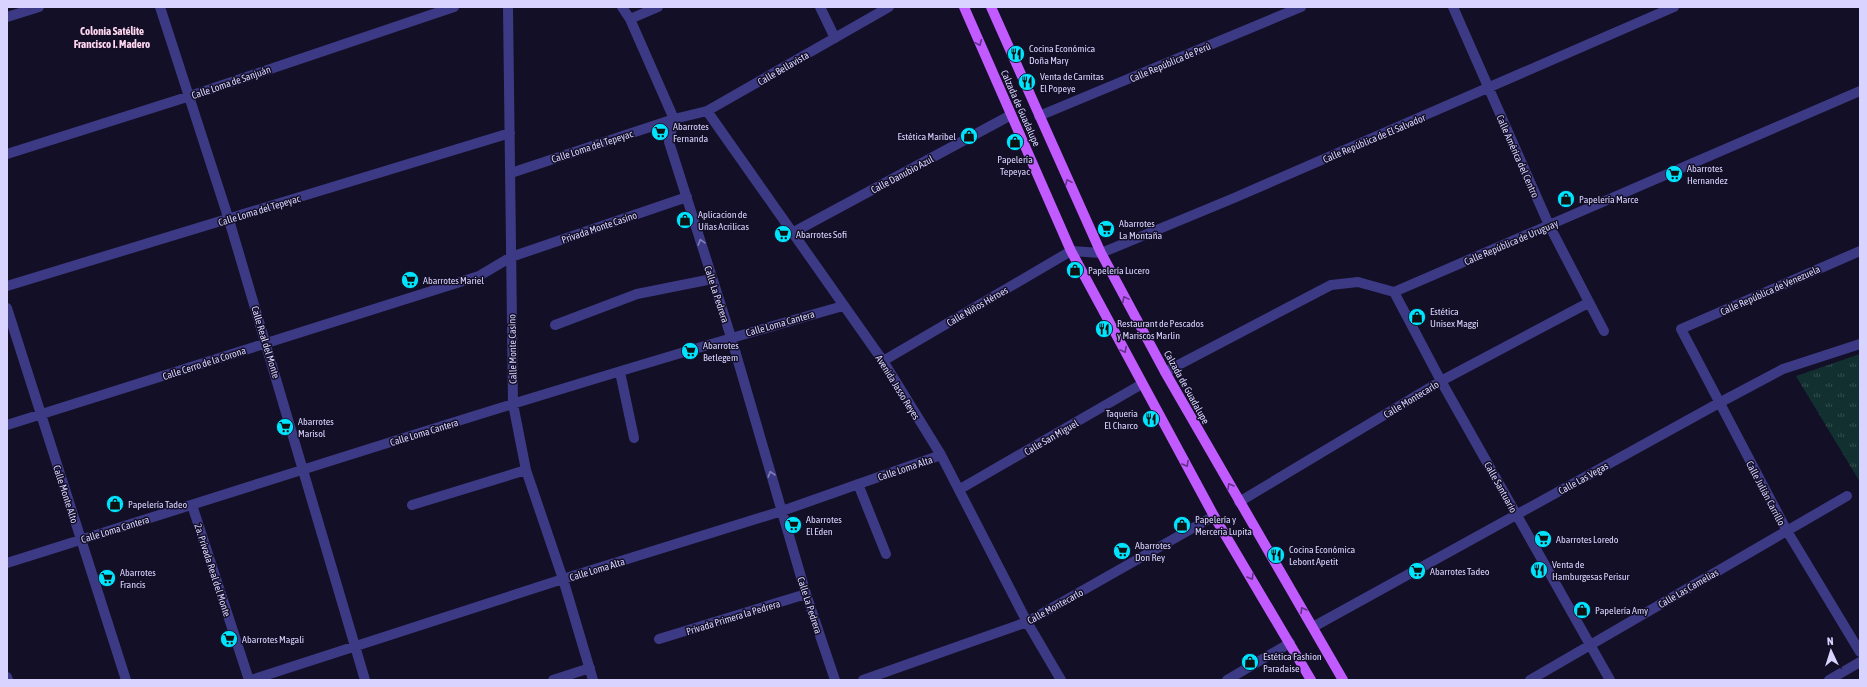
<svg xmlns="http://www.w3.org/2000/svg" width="1867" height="687" viewBox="0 0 1867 687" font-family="'Asap Condensed',sans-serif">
<defs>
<pattern id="park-tufts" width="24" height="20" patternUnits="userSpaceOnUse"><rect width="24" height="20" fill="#12302f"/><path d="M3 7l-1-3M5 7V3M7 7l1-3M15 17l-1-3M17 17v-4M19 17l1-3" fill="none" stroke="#344d4e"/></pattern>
</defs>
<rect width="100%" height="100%" fill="#130f26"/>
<path fill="url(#park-tufts)" d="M 1860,354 L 1860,482 L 1796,376 Z"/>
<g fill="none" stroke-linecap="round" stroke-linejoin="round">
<path stroke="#3d3a85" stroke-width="10" d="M 160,7 L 229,220 L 365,680
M 508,7 L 513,404 L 526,470 L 563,579 L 593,680
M 622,7 L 630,19 L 674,119 L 669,142 L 731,337 L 806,594 L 835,680
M 820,7 L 835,38
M 1453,7 L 1549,225 L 1604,331
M 7,17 L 39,7
M 630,19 L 658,7
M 707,111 L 883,361 L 941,455 L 1027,622 L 1061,680
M 1039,116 L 1301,7
M 7,154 L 187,97 L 454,7
M 511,173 L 674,119 L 707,111 L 889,7
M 792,233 L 1011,115
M 1860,251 L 1681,329 L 1787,531 L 1860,652
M 7,286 L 510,133
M 1394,292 L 1441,381 L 1610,680
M 7,308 L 126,680
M 555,325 L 637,294 L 712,279
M 883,361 L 1071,251 L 1101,253 L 1234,198 L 1674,7
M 620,372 L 634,438
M 1165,372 L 1331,285 L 1358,282 L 1394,292 L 1860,91
M 7,425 L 479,276 L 511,257 L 687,197
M 858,484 L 886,554
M 960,489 L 1142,384
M 1239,502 L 1441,381 L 1588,303
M 192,505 L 249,680
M 412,505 L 526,470
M 7,563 C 285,476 563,385 843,306
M 1313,627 L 1719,403 L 1783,369 L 1860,344
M 659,639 L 806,594
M 7,677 L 8,680
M 251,680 L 563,579 L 782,511 L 941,455
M 553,680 L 590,668
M 863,680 L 1027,622 L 1214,516
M 1227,680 L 1290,643
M 1530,680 L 1847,496
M 1829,680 L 1860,662"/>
<path stroke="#c25bff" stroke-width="10" d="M 964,7 L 1071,251 L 1214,516 L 1311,680
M 991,7 L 1101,253 L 1165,372 L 1343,680"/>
</g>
<defs><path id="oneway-chevron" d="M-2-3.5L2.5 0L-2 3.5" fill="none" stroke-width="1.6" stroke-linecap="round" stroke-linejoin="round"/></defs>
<g stroke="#623188">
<use href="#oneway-chevron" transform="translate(979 43) rotate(66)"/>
<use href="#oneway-chevron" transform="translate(1068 182) rotate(-114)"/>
<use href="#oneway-chevron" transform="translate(1125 299) rotate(-118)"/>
<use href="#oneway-chevron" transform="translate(1124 350) rotate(62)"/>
<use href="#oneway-chevron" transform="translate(1186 464) rotate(61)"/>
<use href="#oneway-chevron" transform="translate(1230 486) rotate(-120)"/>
<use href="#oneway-chevron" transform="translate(1251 577) rotate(59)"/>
<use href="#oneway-chevron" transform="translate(1303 610) rotate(-121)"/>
</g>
<g stroke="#837fbc">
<use href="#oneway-chevron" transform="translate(701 242) rotate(-107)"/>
<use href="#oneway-chevron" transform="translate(771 474) rotate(-106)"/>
</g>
<defs>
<symbol id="restaurant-disc" viewBox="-11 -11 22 22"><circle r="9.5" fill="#00e5ff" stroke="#130f26"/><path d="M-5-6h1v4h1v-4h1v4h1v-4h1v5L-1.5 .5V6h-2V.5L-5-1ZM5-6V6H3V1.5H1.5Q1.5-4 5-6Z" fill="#111"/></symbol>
<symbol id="supermarket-disc" viewBox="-11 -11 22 22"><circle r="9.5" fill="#00e5ff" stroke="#130f26"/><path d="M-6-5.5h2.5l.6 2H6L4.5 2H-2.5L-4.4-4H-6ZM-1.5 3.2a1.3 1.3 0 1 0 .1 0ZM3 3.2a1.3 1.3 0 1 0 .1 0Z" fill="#111"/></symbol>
<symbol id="shop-disc" viewBox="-11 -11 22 22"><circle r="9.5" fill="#00e5ff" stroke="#130f26"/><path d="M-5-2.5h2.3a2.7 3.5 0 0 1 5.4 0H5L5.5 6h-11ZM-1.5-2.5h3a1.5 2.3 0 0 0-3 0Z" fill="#111"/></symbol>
</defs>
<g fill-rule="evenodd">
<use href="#restaurant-disc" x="1006" y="44" width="20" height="20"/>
<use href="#restaurant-disc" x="1017" y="72" width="20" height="20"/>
<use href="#supermarket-disc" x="650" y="122" width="20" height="20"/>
<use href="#shop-disc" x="959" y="126" width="20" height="20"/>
<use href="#shop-disc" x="1005" y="132" width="20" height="20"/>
<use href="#supermarket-disc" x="1664" y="164" width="20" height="20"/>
<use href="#shop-disc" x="1556" y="189" width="20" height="20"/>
<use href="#shop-disc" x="675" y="210" width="20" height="20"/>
<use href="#supermarket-disc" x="1096" y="219" width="20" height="20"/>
<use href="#supermarket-disc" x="773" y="224" width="20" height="20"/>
<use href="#shop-disc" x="1065" y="260" width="20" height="20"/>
<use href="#supermarket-disc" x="400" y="270" width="20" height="20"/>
<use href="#shop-disc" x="1407" y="307" width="20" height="20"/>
<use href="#restaurant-disc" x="1094" y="319" width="20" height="20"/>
<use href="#supermarket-disc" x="680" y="341" width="20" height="20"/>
<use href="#restaurant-disc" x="1141" y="409" width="20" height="20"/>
<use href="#supermarket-disc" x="275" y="417" width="20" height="20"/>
<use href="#shop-disc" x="105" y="494" width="20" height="20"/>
<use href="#supermarket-disc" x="783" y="515" width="20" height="20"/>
<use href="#shop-disc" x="1172" y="515" width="20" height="20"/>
<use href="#supermarket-disc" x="1533" y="529" width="20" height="20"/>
<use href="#supermarket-disc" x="1112" y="541" width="20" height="20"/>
<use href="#restaurant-disc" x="1266" y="545" width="20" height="20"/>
<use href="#restaurant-disc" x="1529" y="560" width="20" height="20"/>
<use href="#supermarket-disc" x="1407" y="561" width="20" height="20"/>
<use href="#supermarket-disc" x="97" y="568" width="20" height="20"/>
<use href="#shop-disc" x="1572" y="600" width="20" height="20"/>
<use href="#supermarket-disc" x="219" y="629" width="20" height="20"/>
<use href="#shop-disc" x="1240" y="652" width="20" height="20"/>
</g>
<g text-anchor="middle" stroke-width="3" stroke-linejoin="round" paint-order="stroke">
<g font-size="10" fill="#d9d4ff" stroke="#130f26" text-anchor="start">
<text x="1029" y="52">Cocina Económica<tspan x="1029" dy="12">Doña Mary</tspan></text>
<text x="1040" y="80">Venta de Carnitas<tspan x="1040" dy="12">El Popeye</tspan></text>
<text x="673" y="130">Abarrotes<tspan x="673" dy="12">Fernanda</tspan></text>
<text x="956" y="140" text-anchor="end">Estética Maribel</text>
<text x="1015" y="163" text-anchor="middle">Papelería<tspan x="1015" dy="12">Tepeyac</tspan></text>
<text x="1687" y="172">Abarrotes<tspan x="1687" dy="12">Hernandez</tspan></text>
<text x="1579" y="203">Papelería Marce</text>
<text x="698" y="218">Aplicacion de<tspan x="698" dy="12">Uñas Acrilicas</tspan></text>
<text x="1119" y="227">Abarrotes<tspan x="1119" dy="12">La Montaña</tspan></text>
<text x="796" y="238">Abarrotes Sofi</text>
<text x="1088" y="274">Papelería Lucero</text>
<text x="423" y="284">Abarrotes Mariel</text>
<text x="1430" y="315">Estética<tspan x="1430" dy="12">Unisex Maggi</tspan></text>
<text x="1117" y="327">Restaurant de Pescados<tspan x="1117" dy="12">y Mariscos Marlin</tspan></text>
<text x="703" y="349">Abarrotes<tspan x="703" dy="12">Betlegem</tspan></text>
<text x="1138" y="417" text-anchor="end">Taqueria<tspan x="1138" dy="12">El Charco</tspan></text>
<text x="298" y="425">Abarrotes<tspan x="298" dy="12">Marisol</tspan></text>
<text x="128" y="508">Papelería Tadeo</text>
<text x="806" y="523">Abarrotes<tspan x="806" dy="12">El Eden</tspan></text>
<text x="1195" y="523">Papelería y<tspan x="1195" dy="12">Merceria Lupita</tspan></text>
<text x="1556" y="543">Abarrotes Loredo</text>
<text x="1135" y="549">Abarrotes<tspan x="1135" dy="12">Don Rey</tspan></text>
<text x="1289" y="553">Cocina Económica<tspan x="1289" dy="12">Lebont Apetit</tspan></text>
<text x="1552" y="568">Venta de<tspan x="1552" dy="12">Hamburgesas Perisur</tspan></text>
<text x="1430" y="575">Abarrotes Tadeo</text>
<text x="120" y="576">Abarrotes<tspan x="120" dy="12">Francis</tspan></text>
<text x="1595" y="614">Papelería Amy</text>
<text x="242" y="643">Abarrotes Magali</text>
<text x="1263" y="660">Estética Fashion<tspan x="1263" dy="12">Paradaise</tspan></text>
</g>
<g font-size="10" fill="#d9d4ff" stroke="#130f26">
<text transform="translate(1170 62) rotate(-23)" y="4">Calle República de Perú</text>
<text transform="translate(783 68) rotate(-30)" y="4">Calle Bellavista</text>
<text transform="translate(231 82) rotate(-19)" y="4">Calle Loma de Sanjuán</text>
<text transform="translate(1021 108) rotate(66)" y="4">Calzada de Guadalupe</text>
<text transform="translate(1374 138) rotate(-23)" y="4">Calle República de El Salvador</text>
<text transform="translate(592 146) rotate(-18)" y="4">Calle Loma del Tepeyac</text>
<text transform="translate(1518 156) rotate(66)" y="4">Calle América del Centro</text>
<text transform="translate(902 174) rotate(-28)" y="4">Calle Danubio Azul</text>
<text transform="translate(259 210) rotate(-17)" y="4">Calle Loma del Tepeyac</text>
<text transform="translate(599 227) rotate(-19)" y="4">Privada Monte Casino</text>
<text transform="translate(1511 242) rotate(-23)" y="4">Calle República de Uruguay</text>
<text transform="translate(1770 290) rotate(-24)" y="4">Calle República de Venezuela</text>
<text transform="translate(717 294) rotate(72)" y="4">Calle La Pedrera</text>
<text transform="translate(977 306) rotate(-30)" y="4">Calle Niños Héroes</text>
<text transform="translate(780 323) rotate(-16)" y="4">Calle Loma Cantera</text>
<text transform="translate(266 342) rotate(73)" y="4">Calle Real del Monte</text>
<text transform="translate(512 349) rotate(-91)" y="4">Calle Monte Casino</text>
<text transform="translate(204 363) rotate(-18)" y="4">Calle Cerro de la Corona</text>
<text transform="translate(898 387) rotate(58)" y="4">Avenida Jasso Reyes</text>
<text transform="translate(1187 387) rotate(61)" y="4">Calzada de Guadalupe</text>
<text transform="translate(1411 399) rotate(-31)" y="4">Calle Montecarlo</text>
<text transform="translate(424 432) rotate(-17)" y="4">Calle Loma Cantera</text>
<text transform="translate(1051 437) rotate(-30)" y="4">Calle San Miguel</text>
<text transform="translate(905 468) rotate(-19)" y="4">Calle Loma Alta</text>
<text transform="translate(1583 478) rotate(-29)" y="4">Calle Las Vegas</text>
<text transform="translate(1501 487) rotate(61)" y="4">Calle Santuario</text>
<text transform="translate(1766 493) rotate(62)" y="4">Calle Julián Carrillo</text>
<text transform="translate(66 494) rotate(72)" y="4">Calle Monte Alto</text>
<text transform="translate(115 529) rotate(-17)" y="4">Calle Loma Cantera</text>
<text transform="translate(597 569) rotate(-17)" y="4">Calle Loma Alta</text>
<text transform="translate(213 570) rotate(72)" y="4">2a. Privada Real del Monte</text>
<text transform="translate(1688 588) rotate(-30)" y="4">Calle Las Camelias</text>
<text transform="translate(810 605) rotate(72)" y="4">Calle La Pedrera</text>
<text transform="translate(1055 606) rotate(-29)" y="4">Calle Montecarlo</text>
<text transform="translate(733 617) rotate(-17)" y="4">Privada Primera la Pedrera</text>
</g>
<g font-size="11" font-weight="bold" fill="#ffd6f0" stroke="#130f26">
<text x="112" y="35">Colonia Satélite<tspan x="112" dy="13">Francisco I. Madero</tspan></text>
</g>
</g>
<rect width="1867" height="687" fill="none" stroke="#d9d4ff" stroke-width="16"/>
<g transform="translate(1831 651) rotate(356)" stroke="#130f26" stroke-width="3" paint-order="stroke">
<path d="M0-3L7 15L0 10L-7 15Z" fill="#d9d4ff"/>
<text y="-6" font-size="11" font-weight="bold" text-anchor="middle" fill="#d9d4ff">N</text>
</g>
</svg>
